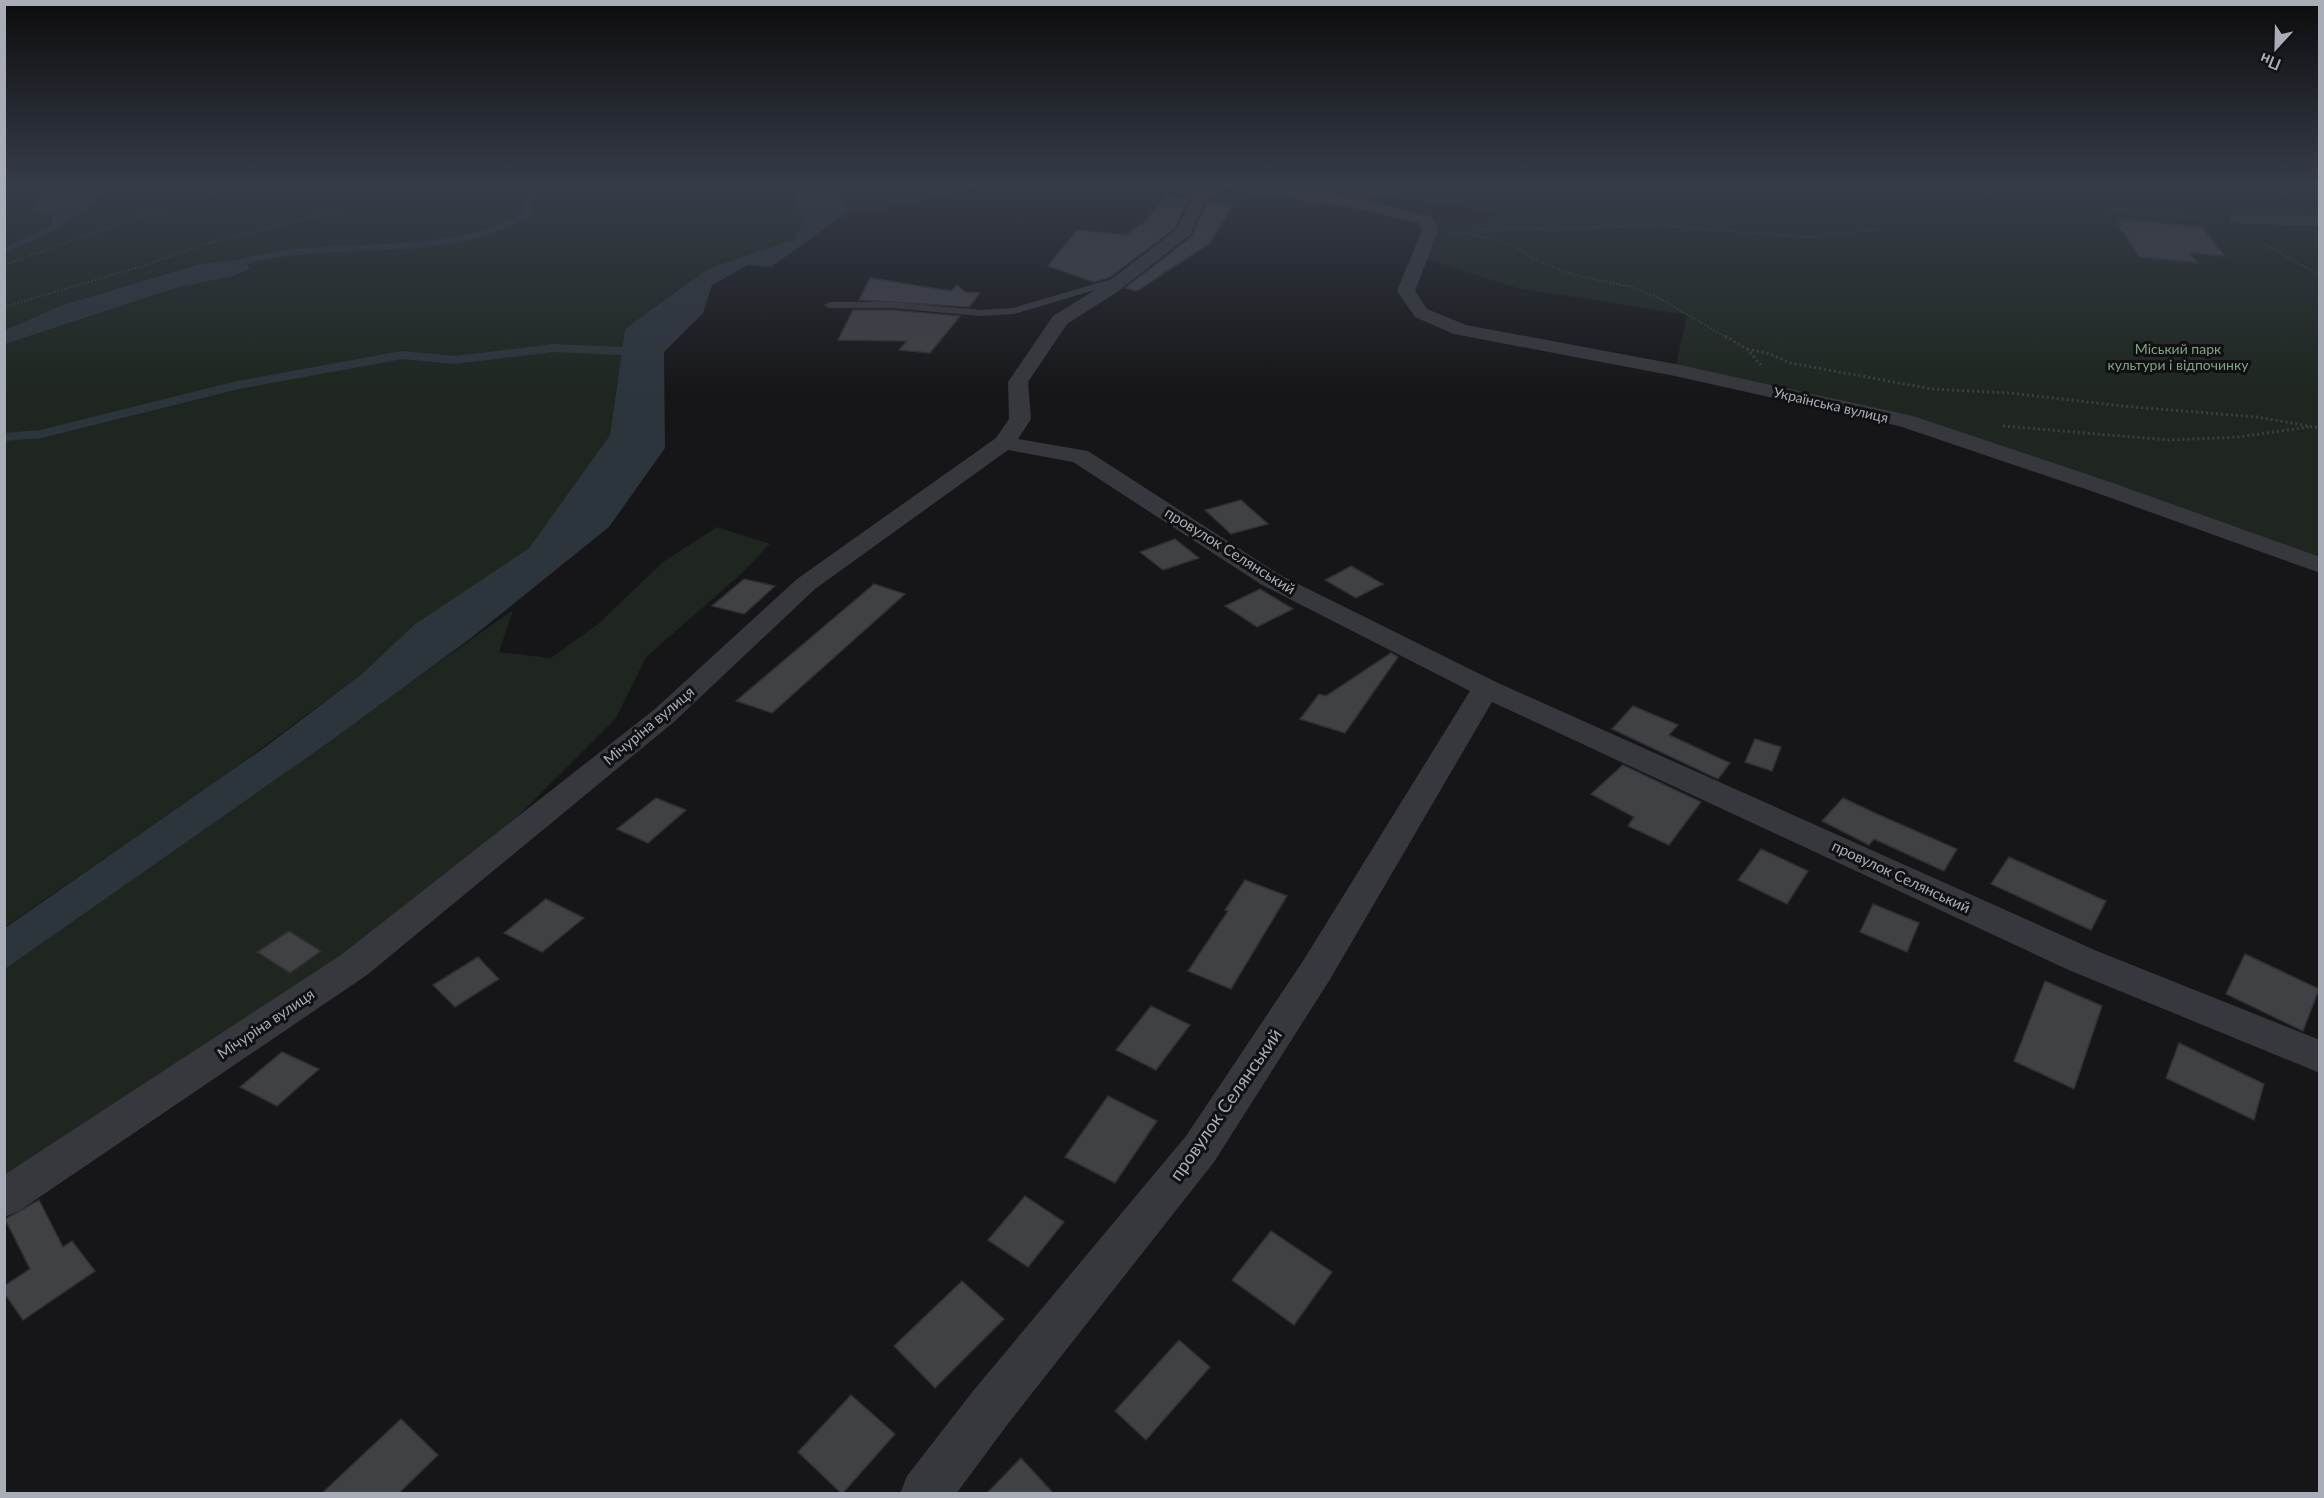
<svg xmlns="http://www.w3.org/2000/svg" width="2324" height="1498" viewBox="0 0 2324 1498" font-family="Lato,sans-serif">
<rect width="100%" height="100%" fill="#161618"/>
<path fill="#1e261f" d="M 108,184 L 790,184 L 805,221 L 796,240 L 762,251 L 625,329 L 610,435 L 529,548 L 415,624 L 363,673 L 228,773 L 5,927 L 4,252 C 43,238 83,218 108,184 Z
M 822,184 L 982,184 L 889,209 L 845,214 Z
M 1365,184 L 2319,184 L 2319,561 L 1905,421 L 1675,370 L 1687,315 L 1517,288 L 1420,257 L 1426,220 L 1482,222 L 1496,212 L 1359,192 Z
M 37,186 L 47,189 L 51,226 L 5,247 L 4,191 Z
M 717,527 L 770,544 L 740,575 L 646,657 L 616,718 L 431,903 L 5,1197 L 5,969 L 513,610 L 499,652 L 551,658 L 598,624 L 663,562 Z"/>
<path fill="#2c353c" d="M 5,184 L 108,184 C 84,218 43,238 5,252 L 5,247 L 51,226 L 52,215 L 33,210 L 35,202 L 47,188 L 34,185 L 5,190 Z
M 790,184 L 832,184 L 848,212 L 771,267 L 748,265 L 712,285 L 703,313 L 664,352 L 665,448 L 609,527 L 471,638 L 329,742 L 5,969 L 5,928 L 268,745 L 363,673 L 415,624 L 529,548 L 610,435 L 625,329 L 708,269 L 795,239 L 804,221 Z
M 234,260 L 244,261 L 250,268 L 233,276 L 175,288 L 5,344 L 5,330 L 63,305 L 197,265 Z"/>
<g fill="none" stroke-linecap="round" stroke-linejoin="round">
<path stroke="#2c353c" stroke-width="6" d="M 231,265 C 309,240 390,255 469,237 C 490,232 510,223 529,213 L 525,206 L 538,184"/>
<path stroke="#2c353c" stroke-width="8" d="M 4,437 L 41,434 L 238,385 L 402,355 L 455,360 L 554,348 L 622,351"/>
</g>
<path fill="#404145" stroke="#303034" stroke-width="1.5" d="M 1165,197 L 1188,199 L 1175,228 L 1110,277 L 1094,282 L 1048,266 L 1077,230 L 1127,235 L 1140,224 L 1143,225 Z
M 1208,201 L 1233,204 L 1210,243 L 1137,291 L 1125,288 L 1191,237 Z
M 2118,219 L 2202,227 L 2225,256 L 2190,253 L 2198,263 L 2139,257 L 2118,225 L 2122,225 Z
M 870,278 L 951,291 L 957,285 L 965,292 L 980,293 L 969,307 L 859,300 Z
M 853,310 L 891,310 L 960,316 L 930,353 L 899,350 L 907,341 L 838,340 Z
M 1241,500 L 1268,524 L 1231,534 L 1205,510 Z
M 1175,539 L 1199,558 L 1163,570 L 1140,552 Z
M 1351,566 L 1383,584 L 1356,598 L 1325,580 Z
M 744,579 L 775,586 L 744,614 L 712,606 Z
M 874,584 L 905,594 L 772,713 L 736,701 Z
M 1260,589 L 1293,609 L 1257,627 L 1225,606 Z
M 1391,653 L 1398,657 L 1345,733 L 1300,719 L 1319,694 L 1326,696 Z
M 1633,706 L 1678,725 L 1669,735 L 1730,763 L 1718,779 L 1612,729 Z
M 1755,739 L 1781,747 L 1772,771 L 1745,762 Z
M 1623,765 L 1701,802 L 1669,845 L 1628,826 L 1634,817 L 1591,794 Z
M 656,798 L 686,810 L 648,843 L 617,829 Z
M 1843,798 L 1877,814 L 1957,849 L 1944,871 L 1874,839 L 1869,845 L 1822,821 Z
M 1761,849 L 1808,871 L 1787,904 L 1738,880 Z
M 2009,857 L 2106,901 L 2091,930 L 1991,884 Z
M 1245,880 L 1287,896 L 1231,989 L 1188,971 L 1228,911 L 1225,910 Z
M 546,899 L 584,918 L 542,952 L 504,933 Z
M 1873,904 L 1919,923 L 1907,952 L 1860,932 Z
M 289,931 L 321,951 L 290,973 L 257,952 Z
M 2245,954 L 2319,989 L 2303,1031 L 2226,994 Z
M 478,957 L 499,979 L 455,1007 L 433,985 Z
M 2045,981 L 2102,1006 L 2074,1089 L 2014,1061 Z
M 1151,1006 L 1190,1025 L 1156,1070 L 1116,1050 Z
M 2179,1043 L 2264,1084 L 2254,1120 L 2166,1078 Z
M 282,1052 L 319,1069 L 277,1106 L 240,1087 Z
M 1108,1096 L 1157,1121 L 1115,1183 L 1065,1157 Z
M 1025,1196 L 1064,1222 L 1028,1267 L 988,1240 Z
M 39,1200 L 63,1247 L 72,1241 L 95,1271 L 23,1320 L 4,1293 L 4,1286 L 30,1269 L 5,1219 Z
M 1271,1231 L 1332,1272 L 1294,1325 L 1232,1280 Z
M 962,1281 L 1004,1319 L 935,1388 L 894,1346 Z
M 1179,1340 L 1210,1367 L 1146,1440 L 1115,1411 Z
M 851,1395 L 895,1434 L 842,1494 L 798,1452 Z
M 401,1419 L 438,1455 L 398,1494 L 321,1494 Z
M 1021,1458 L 1054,1494 L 986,1494 Z"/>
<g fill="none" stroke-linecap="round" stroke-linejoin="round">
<path stroke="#3d3f44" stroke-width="2" stroke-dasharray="1.5 2" stroke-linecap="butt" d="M 2235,184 L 2299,197
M 1970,191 L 2200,219
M 858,207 L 985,184
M 1466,233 L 1500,227 L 1540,229 L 1655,225 L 1808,237 L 1880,229
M 1451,234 L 1466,233 L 1514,245 L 1534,259 L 1574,275 L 1632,287 L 1661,299 L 1727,338
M 2262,243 L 2320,275
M 4,265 L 183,201 L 250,184
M 4,307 L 139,267 L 205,244 L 335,211 L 353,203 L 368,187"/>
<path stroke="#3d3f44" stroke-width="3" stroke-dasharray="2 3" stroke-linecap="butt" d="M 1725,336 L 1747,349 L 1761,365
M 1747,349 L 1770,354 L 1790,363 L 1932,389 L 2010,393 L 2122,406 L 2257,417 L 2320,428
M 2003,426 L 2169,440 L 2239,437 L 2309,427"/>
<path fill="#37383d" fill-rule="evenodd" d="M 1122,276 L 1125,277 L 1125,281 L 1014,314 L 981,316 L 891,308 L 829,308 L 824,305 L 829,302 L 891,302 L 981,310 L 1013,308 Z"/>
<path fill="#37383d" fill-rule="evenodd" d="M 1198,184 L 1213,184 L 1190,235 L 1117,292 L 1067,324 L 1028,382 L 1031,419 L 1018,439 L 1088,451 L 1280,575 L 1496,682 L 2097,951 L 2320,1040 L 2320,1073 L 2071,971 L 1492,702 L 1329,981 L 1214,1162 L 1007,1425 L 956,1494 L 900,1494 L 907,1476 L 973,1391 L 1186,1136 L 1303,961 L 1470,691 L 1262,585 L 1073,462 L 1008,450 L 815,589 L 675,721 L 367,975 L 19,1211 L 4,1217 L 4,1175 L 341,955 L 655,709 L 797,579 L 996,438 L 1009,419 L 1008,382 L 1053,316 L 1105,284 L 1177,229 Z
M 1219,184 C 1291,184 1362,199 1432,217 L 1438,230 L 1415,291 L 1427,309 L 1466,325 L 1675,364 L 1913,416 L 2113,483 L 2320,557 L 2320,573 L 2097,493 L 1899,426 L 1675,376 L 1454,334 L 1415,317 L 1397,291 L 1422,230 L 1419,223 L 1360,209 L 1226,188 Z
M 2238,215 L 2320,216 L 2320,226 L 2232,223 L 2230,220 L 2232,217 Z"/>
</g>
<linearGradient id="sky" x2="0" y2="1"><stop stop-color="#0c0c0d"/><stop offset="0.47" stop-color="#363c48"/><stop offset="1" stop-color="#363c48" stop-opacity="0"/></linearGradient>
<rect width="2324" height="394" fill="url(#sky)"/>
<g text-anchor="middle" stroke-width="6" stroke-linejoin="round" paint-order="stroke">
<g font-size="14" fill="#7fa381" stroke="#111113">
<text x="2178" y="354">Міський парк<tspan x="2178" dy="16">культури і відпочинку</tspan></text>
</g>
<g font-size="14" fill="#a8adb8" stroke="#111113">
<text transform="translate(1831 405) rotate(13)" y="5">Українська вулиця</text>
</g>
<g font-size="15" fill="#a8adb8" stroke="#111113">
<text transform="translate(1230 551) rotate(32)" y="5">провулок Селянський</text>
<text transform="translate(649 726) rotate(-40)" y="5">Мічуріна вулиця</text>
<text transform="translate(1901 877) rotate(25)" y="5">провулок Селянський</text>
<text transform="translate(266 1024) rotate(-34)" y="5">Мічуріна вулиця</text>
</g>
<g font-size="18" fill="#a8adb8" stroke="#111113">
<text transform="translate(1226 1105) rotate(-55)" y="6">провулок Селянський</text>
</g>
</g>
<rect width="2324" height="1498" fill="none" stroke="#a8adb8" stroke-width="12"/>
<g transform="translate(2276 48) rotate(202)" stroke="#111113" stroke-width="4.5" paint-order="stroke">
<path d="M0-4.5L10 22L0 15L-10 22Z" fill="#a8adb8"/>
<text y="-9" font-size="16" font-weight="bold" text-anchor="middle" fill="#a8adb8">Пн</text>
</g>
</svg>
